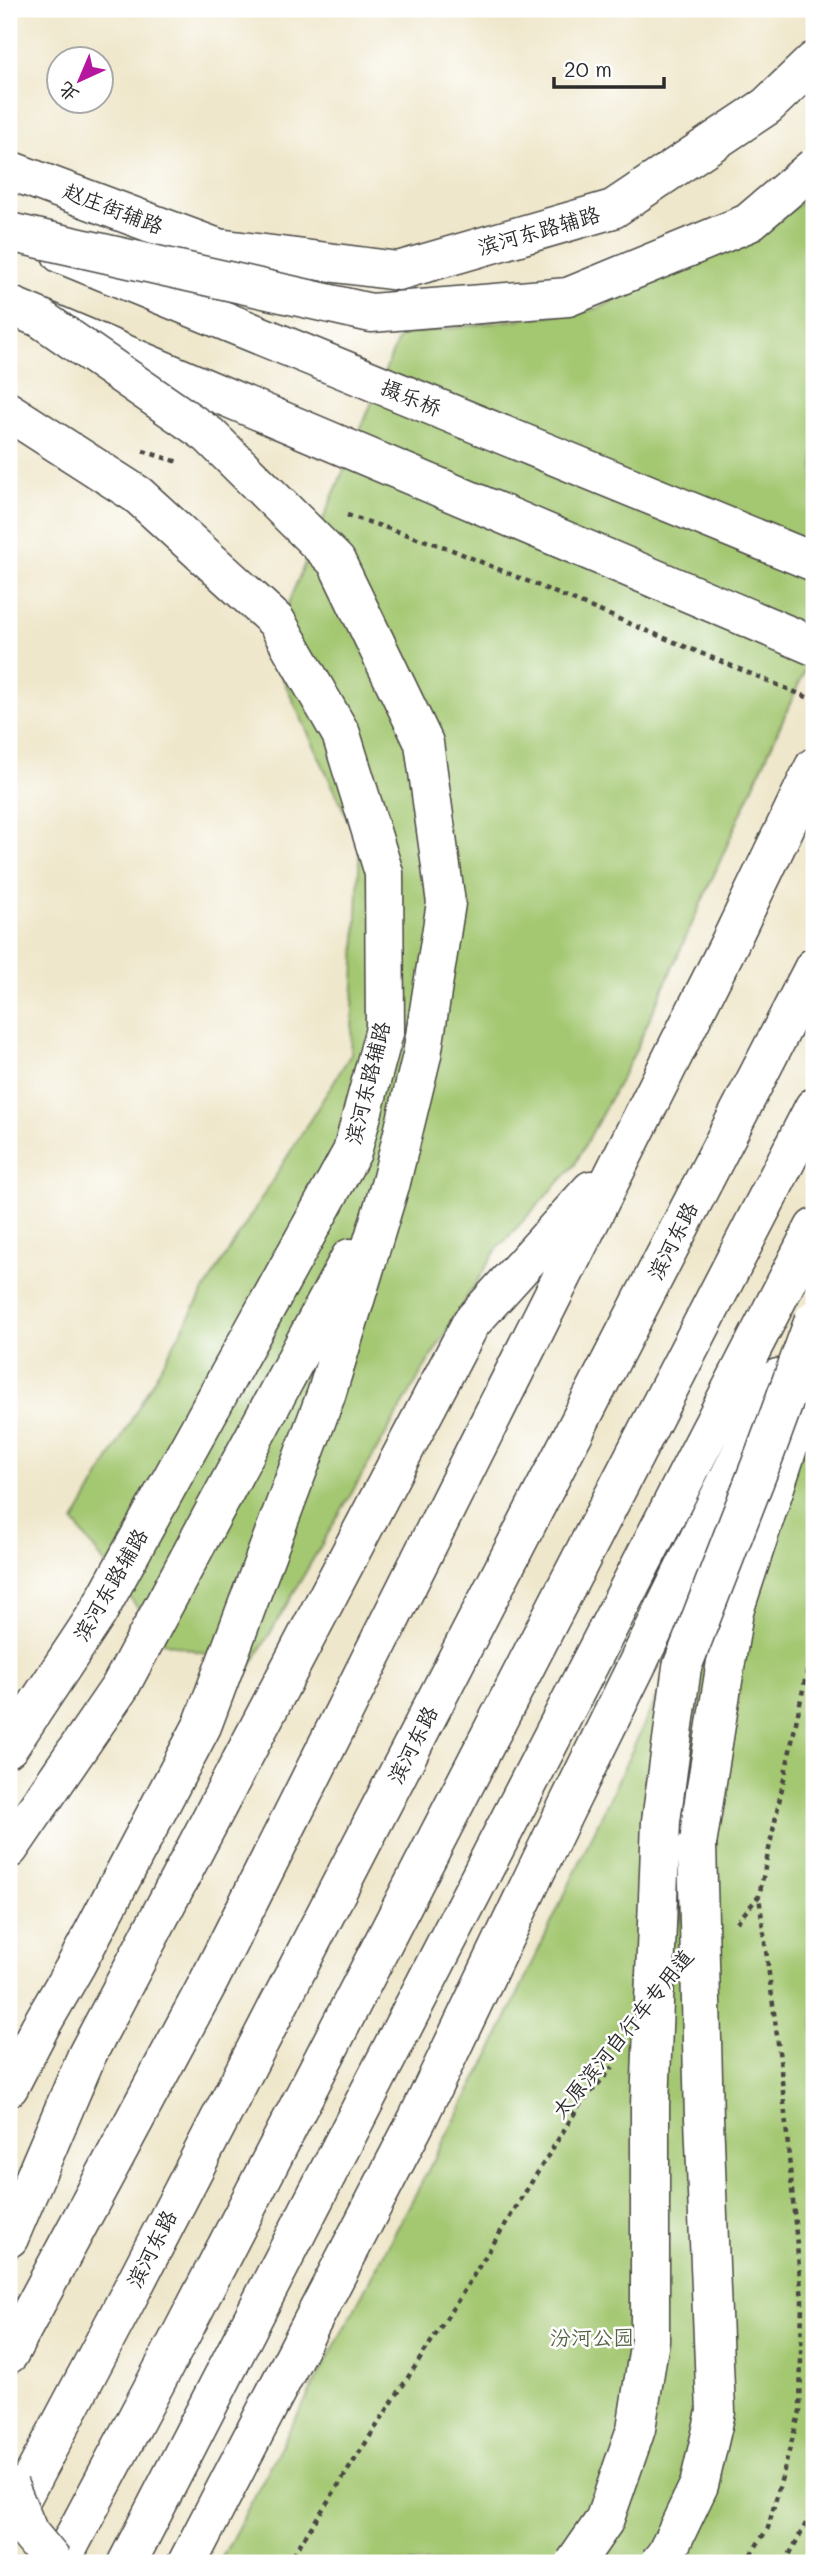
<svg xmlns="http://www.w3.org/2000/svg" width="823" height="2572" viewBox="0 0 823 2572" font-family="Mali,'LXGW WenKai TC',sans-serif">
<rect width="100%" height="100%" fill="#fff"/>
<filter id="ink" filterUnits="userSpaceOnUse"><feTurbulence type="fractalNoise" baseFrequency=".0143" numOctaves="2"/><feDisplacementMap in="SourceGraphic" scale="14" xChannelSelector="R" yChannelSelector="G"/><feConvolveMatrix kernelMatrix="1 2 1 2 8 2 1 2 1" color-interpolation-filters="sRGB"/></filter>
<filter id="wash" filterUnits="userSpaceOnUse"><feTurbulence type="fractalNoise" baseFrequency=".00686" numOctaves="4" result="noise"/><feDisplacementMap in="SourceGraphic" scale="28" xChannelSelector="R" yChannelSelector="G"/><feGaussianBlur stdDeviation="1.57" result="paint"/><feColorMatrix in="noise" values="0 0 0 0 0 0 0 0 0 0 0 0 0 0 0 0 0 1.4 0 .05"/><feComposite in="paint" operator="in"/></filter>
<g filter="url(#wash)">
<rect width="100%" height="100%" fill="#efe7cb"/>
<path fill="#a4c872" stroke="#687a4e" stroke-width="2" d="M 814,192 L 814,650 L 633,1056 L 574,1166 L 497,1249 L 423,1370 L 251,1666 L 163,1642 L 74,1522 L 202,1294 L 351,1054 L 360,845 L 269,649 L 400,335 L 597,309 L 764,232 Z
M 814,1361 L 814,2563 L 219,2563 L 490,2054 Z"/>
</g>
<g filter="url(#ink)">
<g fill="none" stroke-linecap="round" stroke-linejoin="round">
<defs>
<path id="secondary" d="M 9,170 L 218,248 L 398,271 L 613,209 L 767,106 L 814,61
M 61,254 L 814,562
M 9,305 L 814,646
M 9,412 L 138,495 L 276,621 L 341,734 L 384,873 L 385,1029 L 352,1152 L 97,1614 L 9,1747"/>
<path id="highway" d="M 697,1845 L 734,1611 L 805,1396
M 9,1849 L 120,1687 L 350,1258
M 9,2087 L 40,2027 L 76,1965 L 202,1726 L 326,1395 L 391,1182
M 9,2238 L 87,2055 L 471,1323 L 591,1190
M 9,2354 L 208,1983 L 731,940 L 814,767
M 9,2522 L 127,2299 L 814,967
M 60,2563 L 184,2329 L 814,1107
M 127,2563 L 814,1228
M 187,2563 L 417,2120 L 563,1815 L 778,1378"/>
</defs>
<use href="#secondary" stroke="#484743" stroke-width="41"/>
<use href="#highway" stroke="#484743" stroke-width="41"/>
<path stroke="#484743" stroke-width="4.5" stroke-dasharray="5 5" stroke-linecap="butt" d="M 143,451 L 178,462
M 347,515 L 445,547 L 814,700
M 737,1922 L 759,1896 L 814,1638
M 288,2563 L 460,2297 L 579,2106 L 613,2067
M 745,2563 L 768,2528 L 800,2411 L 802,2300 L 780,2059 L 759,1896
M 785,2563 L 814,2508"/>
<use href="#secondary" stroke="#fff" stroke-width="38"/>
<use href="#highway" stroke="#fff" stroke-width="38"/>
<defs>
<path id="highway-bridge" d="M 9,232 L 371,313 L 568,297 L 748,223 L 814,167
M 40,318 L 209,435 L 336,561 L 424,743 L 446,903 L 422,1055 L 391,1182
M 9,2486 L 29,2533 L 54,2563
M 575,2563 L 604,2521 L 636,2429 L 650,2340 L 650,2105 L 661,1821 L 682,1667 L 766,1451 L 814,1320
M 659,2563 L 666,2554 L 699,2485 L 716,2412 L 704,2118 L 697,1845"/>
</defs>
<use href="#highway-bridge" stroke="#484743" stroke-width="41" stroke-linecap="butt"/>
<use href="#highway-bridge" stroke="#fff" stroke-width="38"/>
</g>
</g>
<g text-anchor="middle" stroke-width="5" stroke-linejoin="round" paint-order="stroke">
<g font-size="21" fill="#2b2b2b" stroke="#fff">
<text transform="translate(113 209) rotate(21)" y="7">赵庄街辅路</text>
<text transform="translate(539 231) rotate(-16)" y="7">滨河东路辅路</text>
<text transform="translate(411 398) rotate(22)" y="7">摄乐桥</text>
<text transform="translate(368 1083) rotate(-76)" y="7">滨河东路辅路</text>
<text transform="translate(673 1241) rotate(-63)" y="7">滨河东路</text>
<text transform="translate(111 1585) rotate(-60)" y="7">滨河东路辅路</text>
<text transform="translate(413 1745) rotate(-63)" y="7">滨河东路</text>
<text transform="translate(623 2034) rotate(-51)" y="7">太原滨河自行车专用道</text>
<text transform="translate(152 2249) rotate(-63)" y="7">滨河东路</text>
</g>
<g font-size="21" fill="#556244" stroke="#fff">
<text x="592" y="2345">汾河公园</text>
</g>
</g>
<rect width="823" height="2572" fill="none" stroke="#fff" stroke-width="35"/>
<g transform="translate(80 80) rotate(224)"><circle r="33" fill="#ffffff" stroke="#aaaaaa" stroke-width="2"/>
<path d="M0-5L12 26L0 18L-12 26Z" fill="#b5179e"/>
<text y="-10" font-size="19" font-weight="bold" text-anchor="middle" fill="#2b2b2b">北</text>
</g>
<path d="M554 77v10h110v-10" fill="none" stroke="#2b2b2b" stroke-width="3.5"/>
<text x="564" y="77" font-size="21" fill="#2b2b2b" stroke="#ffffff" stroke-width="5" paint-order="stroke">20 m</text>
</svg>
